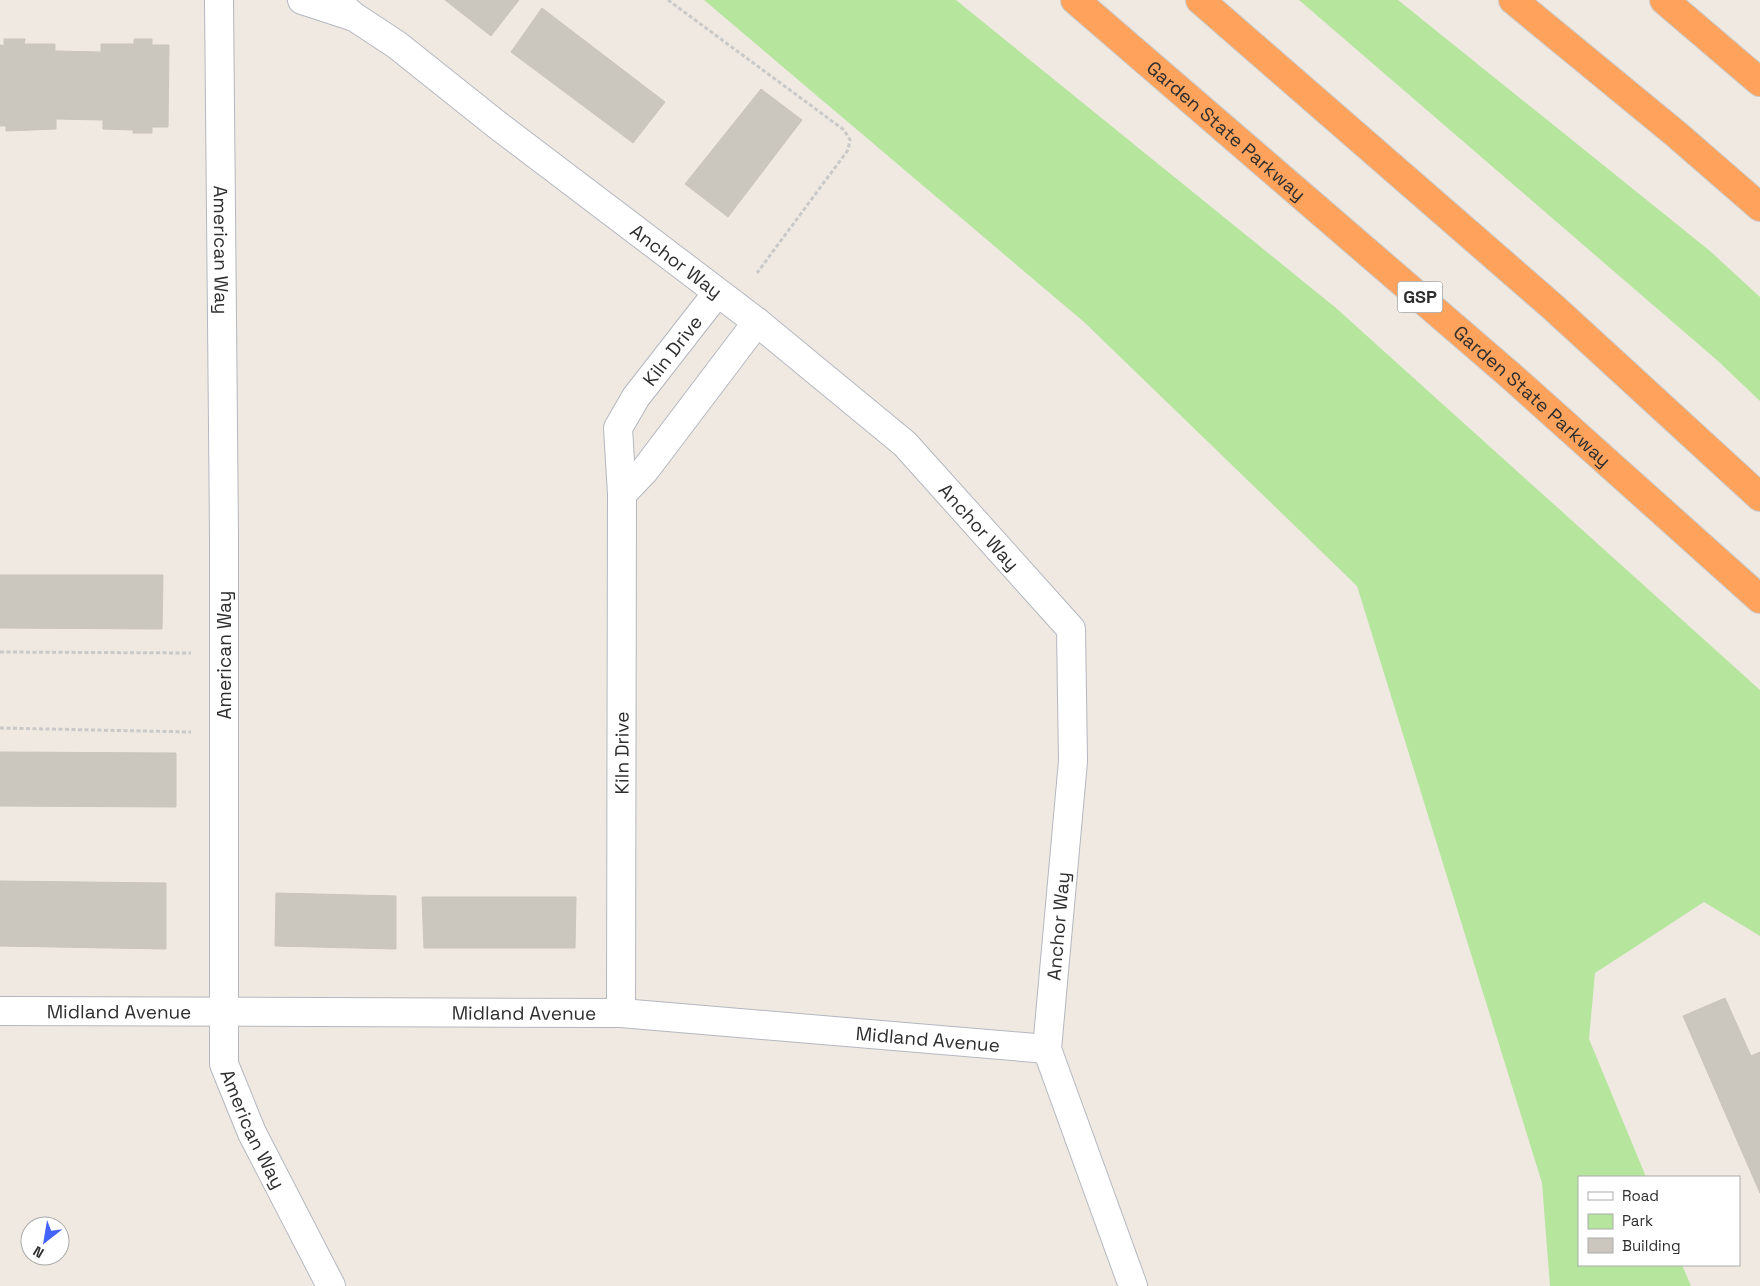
<svg xmlns="http://www.w3.org/2000/svg" width="1760" height="1286" viewBox="0 0 1760 1286" font-family="'Space Grotesk',sans-serif">
<rect width="100%" height="100%" fill="#efe9e1"/>
<path fill="#b6e59e" d="M 704,0 L 956,0 L 1336,308 L 1760,690 L 1760,936 L 1704,902 L 1595,973 L 1589,1039 L 1646,1177 L 1579,1177 L 1579,1265 L 1682,1265 L 1691,1286 L 1550,1286 L 1542,1183 L 1357,586 L 1084,322 Z
M 1299,0 L 1398,0 L 1710,251 L 1760,297 L 1760,401 L 1718,361 Z"/>
<path fill="#cbc7bf" stroke="#cbc5ba" d="M 445,0 L 519,0 L 491,36 Z
M 542,8 L 665,102 L 633,143 L 511,52 Z
M 4,39 L 25,39 L 24,44 L 55,44 L 55,51 L 101,52 L 101,44 L 134,44 L 134,39 L 152,39 L 152,45 L 169,45 L 168,127 L 152,127 L 152,133 L 133,133 L 133,130 L 103,129 L 103,120 L 56,119 L 56,129 L 6,131 L 6,126 L 0,126 L 0,45 L 4,46 Z
M 761,89 L 802,120 L 728,217 L 685,184 Z
M 0,575 L 163,575 L 162,629 L 0,628 Z
M 0,752 L 176,753 L 176,807 L 0,806 Z
M 0,881 L 166,883 L 166,949 L 0,946 Z
M 276,893 L 396,896 L 396,949 L 275,946 Z
M 422,897 L 576,897 L 575,948 L 424,948 Z
M 1725,998 L 1751,1056 L 1760,1052 L 1760,1193 L 1683,1016 Z"/>
<g fill="none" stroke-linecap="round" stroke-linejoin="round">
<defs>
<g id="minor">
<path id="s1" d="M 219,0 L 224,534 L 224,1064 L 252,1133 L 331,1286"/>
<path d="M 302,0 L 351,16"/>
<path id="s2" d="M 335,0 L 353,16 L 397,45 L 496,124 L 757,322 L 905,444 L 1071,629 L 1073,761 L 1047,1049 L 1133,1286"/>
<path id="s3" d="M 622,494 L 618,428 L 636,397 L 717,293"/>
<path id="s4" d="M 0,1011 L 621,1013 L 1047,1049"/>
<path id="s5" d="M 621,1013 L 622,494 L 645,470 L 757,322"/>
</g>
<g id="highway">
<path id="s6" d="M 1075,0 L 1511,376 L 1760,599"/>
<path d="M 1200,0 L 1553,307 L 1760,497"/>
<path d="M 1513,0 L 1676,134 L 1760,207"/>
<path d="M 1664,0 L 1760,82"/>
</g>
</defs>
<use href="#minor" stroke="#b4b7c1" stroke-width="30"/>
<use href="#highway" stroke="#c9c9c9" stroke-width="30"/>
<path stroke="#c9c9c9" stroke-width="3" stroke-dasharray="4 2.5" stroke-linecap="butt" d="M 668,0 L 844,130 L 850,140 L 848,150 L 757,273
M 0,652 L 191,653
M 0,728 L 191,732"/>
<use href="#minor" stroke="#fff" stroke-width="28"/>
<use href="#highway" stroke="#ffa35c" stroke-width="28"/>
</g>
<g text-anchor="middle" stroke-width="4" stroke-linejoin="round" paint-order="stroke">
<rect fill="#fff" stroke="#6d6d6d" stroke-width="1" x="1397.5" y="281.5" width="45" height="31" rx="4"/>
<g font-size="18" font-weight="bold" fill="#2e2e2e">
<text x="1420" y="303">GSP</text>
</g>
<g font-size="19" fill="#2e2e2e" stroke="#fff">
<text dy="7" stroke="none"><textPath href="#s6" startOffset="200">Garden State Parkway</textPath></text>
<text dy="7" stroke="none"><textPath href="#s1" startOffset="250">American Way</textPath></text>
<text dy="7" stroke="none"><textPath href="#s2" startOffset="430">Anchor Way</textPath></text>
<text dy="7" stroke="none"><textPath href="#s3" startOffset="161">Kiln Drive</textPath></text>
<text dy="7" stroke="none"><textPath href="#s6" startOffset="605">Garden State Parkway</textPath></text>
<text dy="7" stroke="none"><textPath href="#s2" startOffset="834">Anchor Way</textPath></text>
<text transform="translate(224 655) rotate(-90)" y="7">American Way</text>
<text dy="7" stroke="none"><textPath href="#s5" startOffset="260">Kiln Drive</textPath></text>
<text transform="translate(1058 926) rotate(-85)" y="7">Anchor Way</text>
<text dy="7" stroke="none"><textPath href="#s4" startOffset="119">Midland Avenue</textPath></text>
<text dy="7" stroke="none"><textPath href="#s4" startOffset="524">Midland Avenue</textPath></text>
<text dy="7" stroke="none"><textPath href="#s4" startOffset="929">Midland Avenue</textPath></text>
<text dy="7" stroke="none"><textPath href="#s1" startOffset="1135">American Way</textPath></text>
</g>
</g>
<rect x="1578" y="1176" width="162" height="90" fill="#ffffff" stroke="#ababab"/>
<rect x="1588" y="1192" width="25" height="8" fill="#ffffff" stroke="#ababab"/>
<text x="1622" y="1201" font-size="15" fill="#2e2e2e">Road</text>
<rect x="1588" y="1214" width="25" height="15" fill="#b6e59e" stroke="#ababab"/>
<text x="1622" y="1226" font-size="15" fill="#2e2e2e">Park</text>
<rect x="1588" y="1238" width="25" height="15" fill="#cbc7bf" stroke="#ababab"/>
<text x="1622" y="1251" font-size="15" fill="#2e2e2e">Building</text>
<g transform="translate(45 1241) rotate(211)"><circle r="24" fill="#ffffff" stroke="#ababab"/>
<path d="M0-4L9 19L0 12L-9 19Z" fill="#4264fb"/>
<text y="-8" font-size="14" font-weight="bold" text-anchor="middle" fill="#2e2e2e">N</text>
</g>
</svg>
